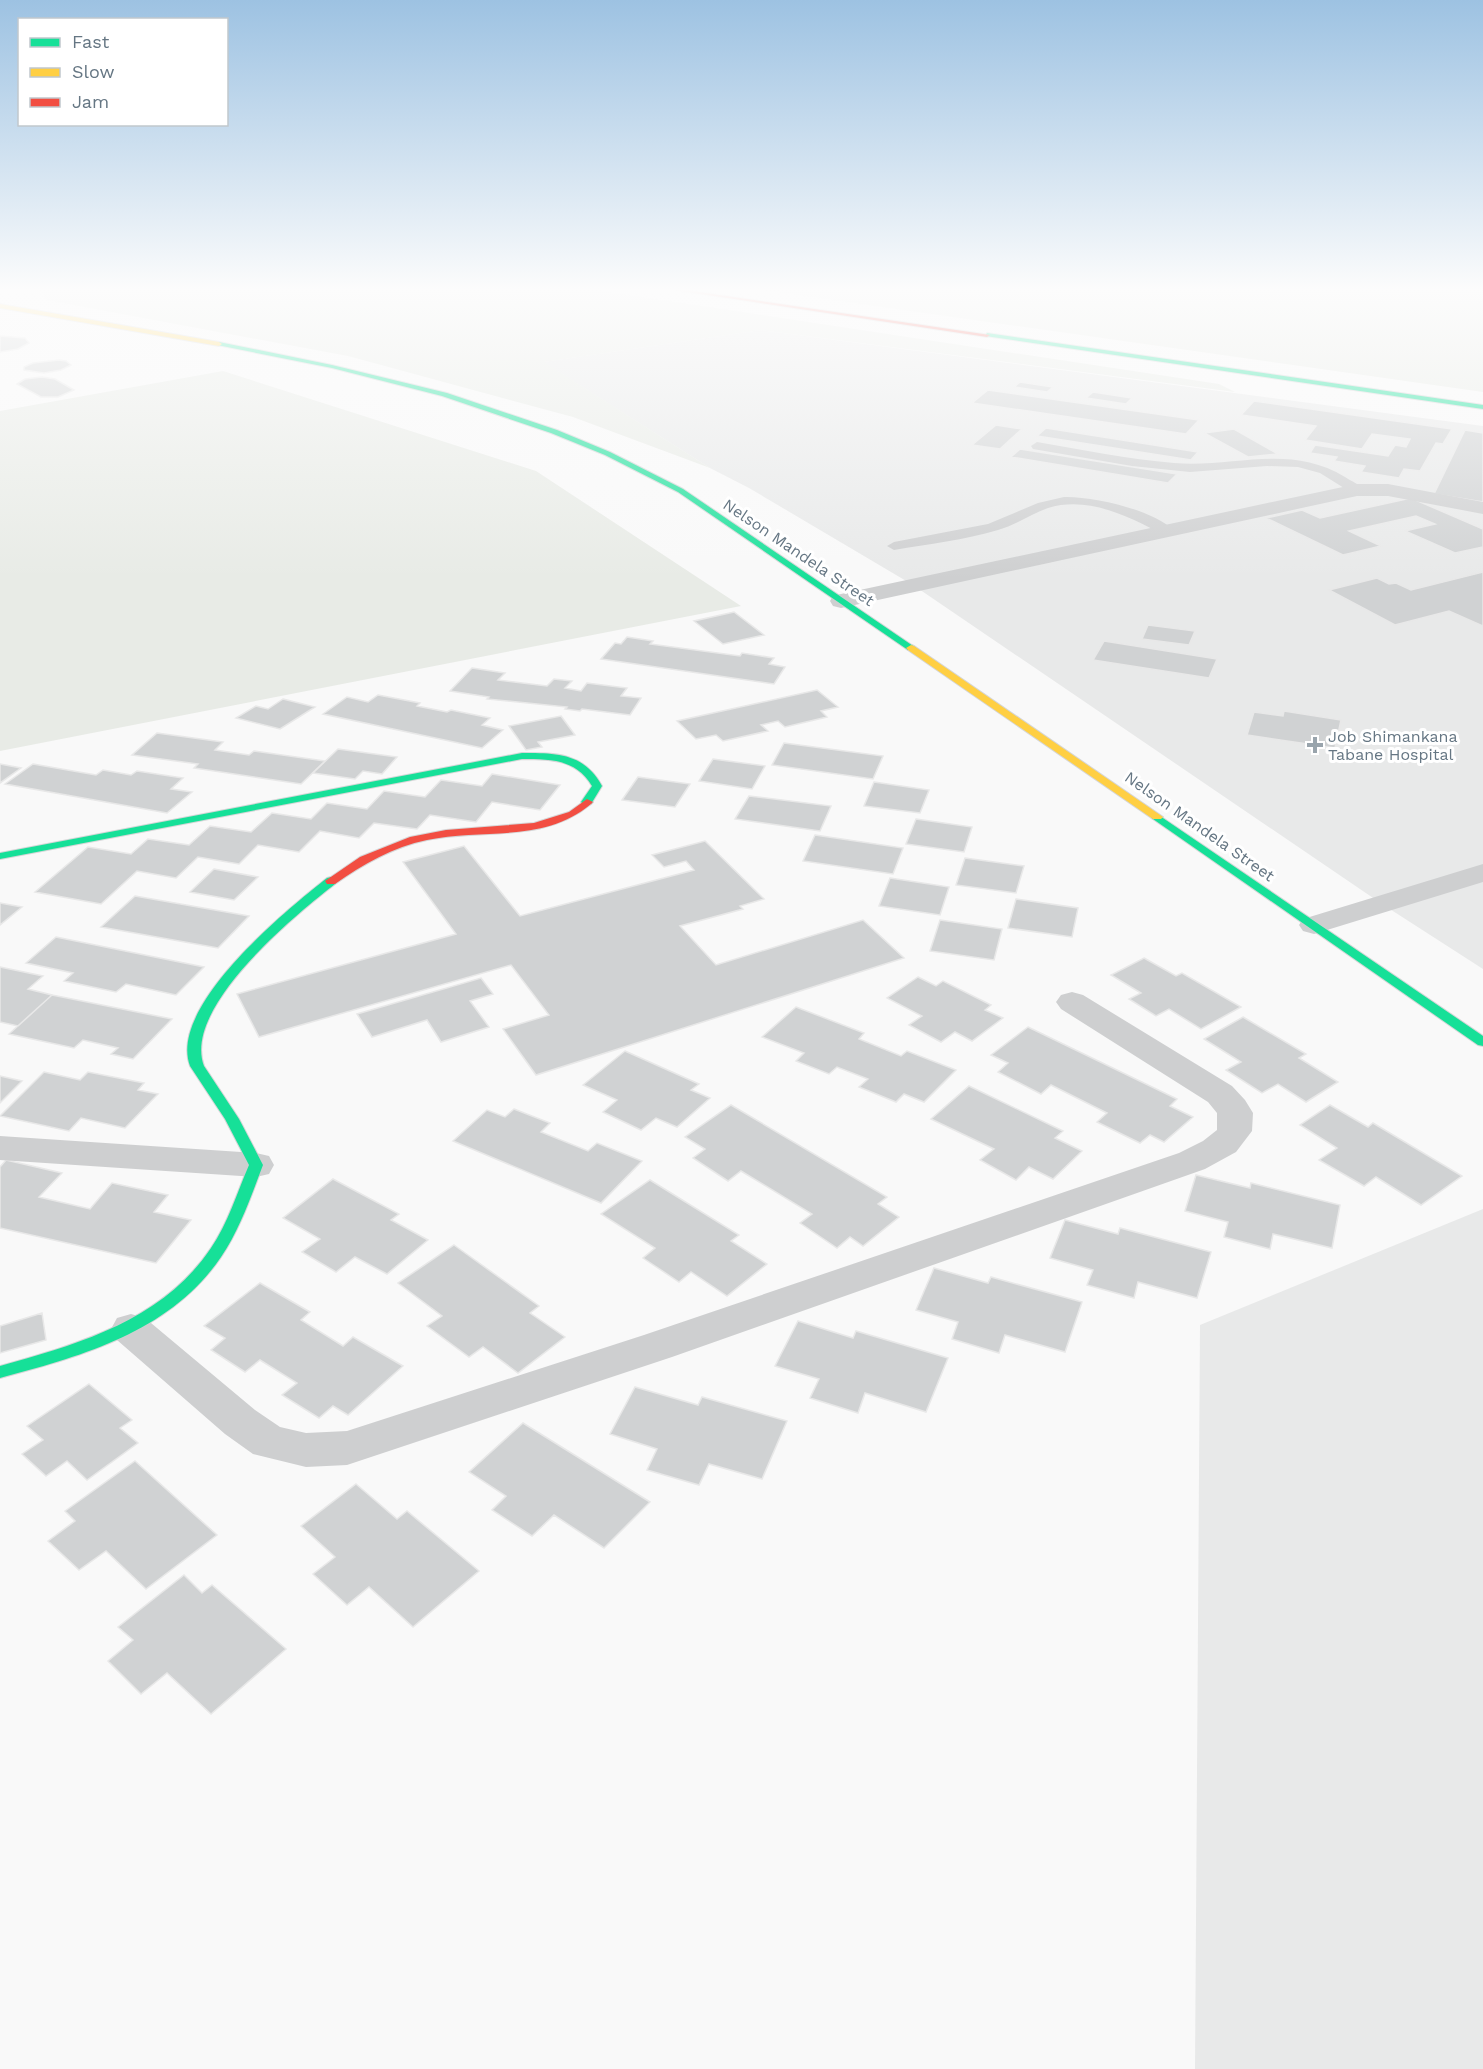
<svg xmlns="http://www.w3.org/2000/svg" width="1483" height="2069" viewBox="0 0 1483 2069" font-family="'Work Sans',sans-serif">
<rect width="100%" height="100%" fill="#f9f9f9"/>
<path fill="#e8e9e9" d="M 761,330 L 1483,426 L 1483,969 L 1382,904 L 913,585 L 749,488 L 710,468 L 543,362 Z
M 1483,1209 L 1483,2069 L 1195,2069 L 1200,1325 Z"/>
<path fill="#e8ebe6" d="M 39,290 L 596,290 L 1219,384 L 1235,392 L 761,330 L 544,362 L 710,468 L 573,417 L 348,356 L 47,300 Z
M 763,290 L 1483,290 L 1483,392 Z
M 223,371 L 536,471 L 741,606 L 0,751 L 0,411 Z"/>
<path fill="#d0d2d3" stroke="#e8e8e8" stroke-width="1.5" d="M 0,336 L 25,338 L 29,343 L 18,349 L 0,352 Z
M 59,360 L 66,361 L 71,365 L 61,370 L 44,373 L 24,370 L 24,367 L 33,363 Z
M 42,377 L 55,379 L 74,390 L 58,397 L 41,397 L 17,384 L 25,379 Z
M 1020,382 L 1053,387 L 1047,392 L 1014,387 Z
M 988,390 L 1199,420 L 1186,434 L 972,403 Z
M 1093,392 L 1132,398 L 1126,404 L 1086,398 Z
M 1254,401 L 1452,429 L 1443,444 L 1436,443 L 1420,471 L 1404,469 L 1399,478 L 1361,472 L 1365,466 L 1334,461 L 1337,457 L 1310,453 L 1315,445 L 1388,456 L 1395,445 L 1406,447 L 1410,439 L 1372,434 L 1362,449 L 1305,440 L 1316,426 L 1241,415 Z
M 996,425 L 1022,429 L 1000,449 L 972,445 Z
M 1046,428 L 1198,452 L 1191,460 L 1037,436 Z
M 1234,429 L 1278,454 L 1248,457 L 1204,433 Z
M 1465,430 L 1483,433 L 1483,502 L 1434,494 Z
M 1020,449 L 1177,474 L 1168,483 L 1011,457 Z
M 1411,498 L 1483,529 L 1483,547 L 1455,553 L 1405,531 L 1435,524 L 1416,516 L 1349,531 L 1381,546 L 1343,555 L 1266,518 L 1302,510 L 1320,518 Z
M 1483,572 L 1483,626 L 1449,611 L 1395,625 L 1329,590 L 1377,578 L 1389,584 L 1396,583 L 1411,590 Z
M 734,612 L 764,635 L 723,644 L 694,621 Z
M 1148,625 L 1195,631 L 1189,645 L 1142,639 Z
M 627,637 L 653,641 L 650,644 L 740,656 L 742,653 L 774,658 L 769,664 L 785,667 L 774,684 L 601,659 L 615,643 L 621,644 Z
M 1104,641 L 1217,659 L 1209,678 L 1093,660 Z
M 472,668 L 505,673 L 498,680 L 547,686 L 554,679 L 572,681 L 565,688 L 581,691 L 587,683 L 627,688 L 621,696 L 641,698 L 630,715 L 582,709 L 580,711 L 565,709 L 567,707 L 487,699 L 489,697 L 450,691 Z
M 817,690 L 838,707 L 821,711 L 827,717 L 785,727 L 778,721 L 761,725 L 768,731 L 723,741 L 716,735 L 696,739 L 677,721 Z
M 378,695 L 420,703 L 417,706 L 447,712 L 451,710 L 490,718 L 482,725 L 503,730 L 482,748 L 323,714 L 347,697 L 368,702 Z
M 283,699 L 315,707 L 280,729 L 236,718 L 256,706 L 268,709 Z
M 1284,711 L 1341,720 L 1335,748 L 1247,735 L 1254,712 L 1283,716 Z
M 561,716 L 575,735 L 538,742 L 542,747 L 526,750 L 509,726 Z
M 157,733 L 223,742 L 215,750 L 249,755 L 254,751 L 325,761 L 301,784 L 194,768 L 198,764 L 132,755 Z
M 784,743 L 883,756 L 873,779 L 772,765 Z
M 338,749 L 397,757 L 382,774 L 363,771 L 355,779 L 313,773 Z
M 713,759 L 765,766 L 752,789 L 699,781 Z
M 0,764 L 21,768 L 0,783 Z
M 33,764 L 96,775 L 103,770 L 131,775 L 137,771 L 183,778 L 171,789 L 192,792 L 167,813 L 5,784 Z
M 492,774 L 560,785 L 540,810 L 492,802 L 476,822 L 430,815 L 417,829 L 374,823 L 359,838 L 320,831 L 299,852 L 258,845 L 239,864 L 198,857 L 176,878 L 137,871 L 101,904 L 35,892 L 88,847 L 131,854 L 148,839 L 189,845 L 210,826 L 251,832 L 272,813 L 311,819 L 327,803 L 367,809 L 384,791 L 425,797 L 441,780 L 482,786 Z
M 638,777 L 690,784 L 675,807 L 622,800 Z
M 874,782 L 929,790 L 920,813 L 864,806 Z
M 749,796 L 831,806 L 820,831 L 735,819 Z
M 916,819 L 972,827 L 964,852 L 906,844 Z
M 815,835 L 903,848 L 893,874 L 803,861 Z
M 705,841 L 764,899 L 740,906 L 743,909 L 680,926 L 716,965 L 863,920 L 904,958 L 536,1075 L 503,1029 L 549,1015 L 511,965 L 259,1037 L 237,994 L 456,934 L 403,862 L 464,846 L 520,916 L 694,870 L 686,861 L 664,867 L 652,855 Z
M 965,858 L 1024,866 L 1016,893 L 956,885 Z
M 214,869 L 258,877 L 234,900 L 190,892 Z
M 890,878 L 949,887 L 940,915 L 879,906 Z
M 135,896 L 249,916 L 218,948 L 101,927 Z
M 1016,899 L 1078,908 L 1072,937 L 1008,928 Z
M 0,903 L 22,907 L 0,925 Z
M 940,920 L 1002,929 L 994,960 L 930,951 Z
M 56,937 L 204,967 L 176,995 L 126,984 L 116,992 L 64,981 L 73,973 L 26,963 Z
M 1144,958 L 1176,976 L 1182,973 L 1241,1007 L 1201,1029 L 1169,1009 L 1156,1016 L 1129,999 L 1141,993 L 1111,975 Z
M 0,967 L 43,976 L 28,989 L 52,995 L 18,1026 L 0,1022 Z
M 918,977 L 936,986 L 943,981 L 991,1005 L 985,1010 L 1003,1018 L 972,1041 L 955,1032 L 941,1042 L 909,1025 L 922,1016 L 887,998 Z
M 481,978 L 493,994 L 470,1001 L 489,1027 L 441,1042 L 427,1020 L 372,1037 L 357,1014 Z
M 52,995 L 172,1019 L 133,1059 L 111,1054 L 118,1048 L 83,1040 L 74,1048 L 9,1034 Z
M 796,1007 L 864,1033 L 859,1039 L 901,1056 L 907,1051 L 956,1070 L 924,1102 L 904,1094 L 896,1102 L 859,1087 L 868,1079 L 837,1067 L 829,1074 L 796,1061 L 804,1053 L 762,1037 Z
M 1243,1017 L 1306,1054 L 1299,1058 L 1338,1082 L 1306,1102 L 1278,1084 L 1262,1093 L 1226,1070 L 1241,1062 L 1204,1039 Z
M 1028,1027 L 1177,1099 L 1170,1106 L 1193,1117 L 1164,1142 L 1150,1135 L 1140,1143 L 1097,1122 L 1107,1113 L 1051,1085 L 1041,1094 L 998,1072 L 1008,1063 L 991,1055 Z
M 625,1051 L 699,1084 L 691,1090 L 710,1098 L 677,1127 L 656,1118 L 641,1130 L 603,1112 L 617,1100 L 583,1085 Z
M 44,1072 L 80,1080 L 88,1072 L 144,1083 L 138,1090 L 158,1094 L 125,1128 L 81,1118 L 69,1131 L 0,1116 Z
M 0,1076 L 22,1081 L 0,1103 Z
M 969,1086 L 1063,1131 L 1055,1138 L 1082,1151 L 1053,1179 L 1029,1167 L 1016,1180 L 980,1160 L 994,1149 L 931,1119 Z
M 731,1105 L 887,1197 L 878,1204 L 899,1217 L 863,1246 L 850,1237 L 837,1248 L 800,1223 L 812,1214 L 741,1171 L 728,1181 L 693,1158 L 705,1149 L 685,1137 Z
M 1330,1105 L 1368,1127 L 1373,1123 L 1462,1176 L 1421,1205 L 1376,1177 L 1364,1186 L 1319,1160 L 1337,1148 L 1300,1125 Z
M 514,1109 L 550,1123 L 541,1132 L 588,1151 L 597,1143 L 642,1161 L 601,1203 L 453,1141 L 487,1110 L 505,1117 Z
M 6,1160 L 62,1173 L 39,1197 L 90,1209 L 112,1183 L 168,1195 L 154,1212 L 191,1220 L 156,1263 L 0,1228 L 0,1167 Z
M 1196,1175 L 1250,1188 L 1251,1183 L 1340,1205 L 1332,1248 L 1273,1234 L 1270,1249 L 1224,1237 L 1228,1222 L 1185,1211 Z
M 333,1179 L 399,1214 L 391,1220 L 428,1240 L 387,1274 L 355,1257 L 336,1272 L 302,1252 L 320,1239 L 283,1218 Z
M 650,1180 L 739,1235 L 731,1241 L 767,1264 L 727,1296 L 691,1272 L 679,1282 L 643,1258 L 655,1248 L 601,1214 Z
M 1065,1220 L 1118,1234 L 1120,1228 L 1211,1252 L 1197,1298 L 1138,1282 L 1134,1298 L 1087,1285 L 1093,1270 L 1050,1258 Z
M 454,1245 L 539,1306 L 530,1313 L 565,1337 L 518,1373 L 483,1347 L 469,1357 L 427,1326 L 442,1316 L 398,1283 Z
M 934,1268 L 988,1283 L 991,1277 L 1082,1302 L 1065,1352 L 1005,1335 L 999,1353 L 952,1339 L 958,1322 L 916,1310 Z
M 260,1283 L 310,1312 L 301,1320 L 343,1346 L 353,1337 L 403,1366 L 348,1415 L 333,1406 L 319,1418 L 282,1395 L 297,1383 L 260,1360 L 245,1372 L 211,1350 L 225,1338 L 204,1326 Z
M 42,1313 L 46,1340 L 0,1353 L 0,1326 Z
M 798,1321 L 853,1338 L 856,1331 L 948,1358 L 926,1412 L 865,1393 L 858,1413 L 810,1398 L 819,1379 L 775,1366 Z
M 89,1384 L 132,1420 L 120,1428 L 138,1443 L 87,1480 L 67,1461 L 46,1476 L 22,1454 L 43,1440 L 27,1426 Z
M 635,1387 L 698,1405 L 702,1397 L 787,1421 L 762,1479 L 709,1464 L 699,1485 L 647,1470 L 657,1449 L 610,1434 Z
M 523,1423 L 650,1502 L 604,1548 L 554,1515 L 532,1536 L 492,1510 L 506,1496 L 469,1472 Z
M 135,1461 L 217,1535 L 146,1589 L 106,1551 L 79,1570 L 48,1541 L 75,1521 L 65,1511 Z
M 356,1484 L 397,1519 L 407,1511 L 479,1571 L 413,1627 L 369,1587 L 347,1605 L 313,1574 L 335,1557 L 301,1526 Z
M 184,1575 L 202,1593 L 212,1585 L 286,1649 L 211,1714 L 167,1673 L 141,1694 L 108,1661 L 133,1640 L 118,1627 Z"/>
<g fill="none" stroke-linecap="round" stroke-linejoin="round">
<defs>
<path id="fast" d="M 987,333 L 1483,405 L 1483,409 L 985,336 Z
M 219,342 L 332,365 L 447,393 L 557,430 L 610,452 L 683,489 L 916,648 L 908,650 L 678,492 L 605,455 L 551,433 L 442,396 L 332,368 L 217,345 Z
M 522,753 C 557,753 584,753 602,786 L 591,804 L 583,804 L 581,802 L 592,786 C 576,759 550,759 522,759 L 0,859 L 0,853 Z
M 1157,814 L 1483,1036 L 1483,1046 L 1478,1045 L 1153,819 L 1151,817 Z
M 331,877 L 335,878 L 337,881 L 335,884 C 294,916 182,1008 204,1066 L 239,1119 L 263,1165 C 251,1196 240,1229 221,1257 C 170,1332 82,1356 0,1378 L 0,1366 C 79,1344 163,1320 211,1248 C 228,1223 237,1193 249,1165 L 225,1119 L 190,1066 C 168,1007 285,911 327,878 Z"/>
<path id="slow" d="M 0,304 L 219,342 L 222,344 L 219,346 L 0,308 Z
M 911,645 L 914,646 L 1163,817 L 1161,819 L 1153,819 L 908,650 L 906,648 Z"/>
<path id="jam" d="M 674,290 L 686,290 L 990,335 L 987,337 Z
M 587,799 L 593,802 L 591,804 C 543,844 483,828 427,840 C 393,847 363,864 335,884 L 327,884 L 325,881 L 360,857 L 410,837 L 446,830 L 534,823 L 569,812 Z"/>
</defs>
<use href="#fast" stroke="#d5d6d7" stroke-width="2"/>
<use href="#slow" stroke="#d5d6d7" stroke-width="2"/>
<use href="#jam" stroke="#d5d6d7" stroke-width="2"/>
<path fill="#cecfd0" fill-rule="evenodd" d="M 1037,442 C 1082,450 1128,459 1174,463 C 1234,468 1289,443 1345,477 C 1351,481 1359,484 1364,490 L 1362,493 L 1352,493 L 1320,473 L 1298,467 L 1267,466 L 1190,472 L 1132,466 L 1033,449 L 1031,446 Z
M 1064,497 C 1092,496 1155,510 1174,531 L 1167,535 L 1162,534 C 1128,516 1088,496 1048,508 C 1031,514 1016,525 998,530 C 964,540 929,544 894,550 L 887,546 L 894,542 L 988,524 L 1038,503 Z"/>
<path fill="#cecfd0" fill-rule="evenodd" d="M 1357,484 L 1388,484 L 1483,502 L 1483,514 L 1388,496 L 1357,496 L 841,608 L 833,606 L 830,601 L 833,596 L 841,594 Z
M 1483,864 L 1483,882 L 1314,934 L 1303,931 L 1299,925 L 1303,919 Z
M 1072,992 L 1083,995 L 1232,1086 L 1245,1100 L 1253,1113 L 1252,1131 L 1236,1152 L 1205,1169 L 672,1357 L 347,1465 L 306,1467 L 253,1454 L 225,1434 L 117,1340 L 111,1329 L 117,1318 L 131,1314 L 145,1318 L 255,1410 L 280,1427 L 306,1433 L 347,1431 L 644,1335 L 1179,1153 L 1203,1141 L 1217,1130 L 1217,1113 L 1208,1102 L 1061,1009 L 1056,1002 L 1061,995 Z
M 0,1136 L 256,1153 L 269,1156 L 274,1165 L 269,1174 L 256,1177 L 0,1160 Z"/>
<use href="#fast" fill="#16e098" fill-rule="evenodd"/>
<use href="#slow" fill="#ffcf43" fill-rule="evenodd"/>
<use href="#jam" fill="#f24e42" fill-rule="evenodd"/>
</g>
<linearGradient id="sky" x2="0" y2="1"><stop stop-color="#9dc2e2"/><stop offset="0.5" stop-color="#fcfcfc"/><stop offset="1" stop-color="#fcfcfc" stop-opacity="0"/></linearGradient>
<rect width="1483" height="579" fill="url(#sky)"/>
<path fill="#99a4ac" stroke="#fff" stroke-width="2" d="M1312 736h6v6h6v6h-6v6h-6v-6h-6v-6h6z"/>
<g text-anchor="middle" stroke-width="6" stroke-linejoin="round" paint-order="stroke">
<g font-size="16" fill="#657683" stroke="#fff">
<text transform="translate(799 552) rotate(34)" y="6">Nelson Mandela Street</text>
<text transform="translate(1200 826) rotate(35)" y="6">Nelson Mandela Street</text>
</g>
<g font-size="16" fill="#657683" stroke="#fff" text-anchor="start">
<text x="1328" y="742">Job Shimankana<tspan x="1328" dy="18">Tabane Hospital</tspan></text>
</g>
</g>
<rect x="18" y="18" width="210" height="108" fill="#ffffff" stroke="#c1c8cd" stroke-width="1.5"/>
<rect x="30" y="38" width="30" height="9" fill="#16e098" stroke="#c1c8cd" stroke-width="1.5"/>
<text x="72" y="48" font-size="18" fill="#657683">Fast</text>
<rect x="30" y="68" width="30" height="9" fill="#ffcf43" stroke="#c1c8cd" stroke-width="1.5"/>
<text x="72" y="78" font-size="18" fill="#657683">Slow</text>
<rect x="30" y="98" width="30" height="9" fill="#f24e42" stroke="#c1c8cd" stroke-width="1.5"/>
<text x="72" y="108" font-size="18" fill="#657683">Jam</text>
</svg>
